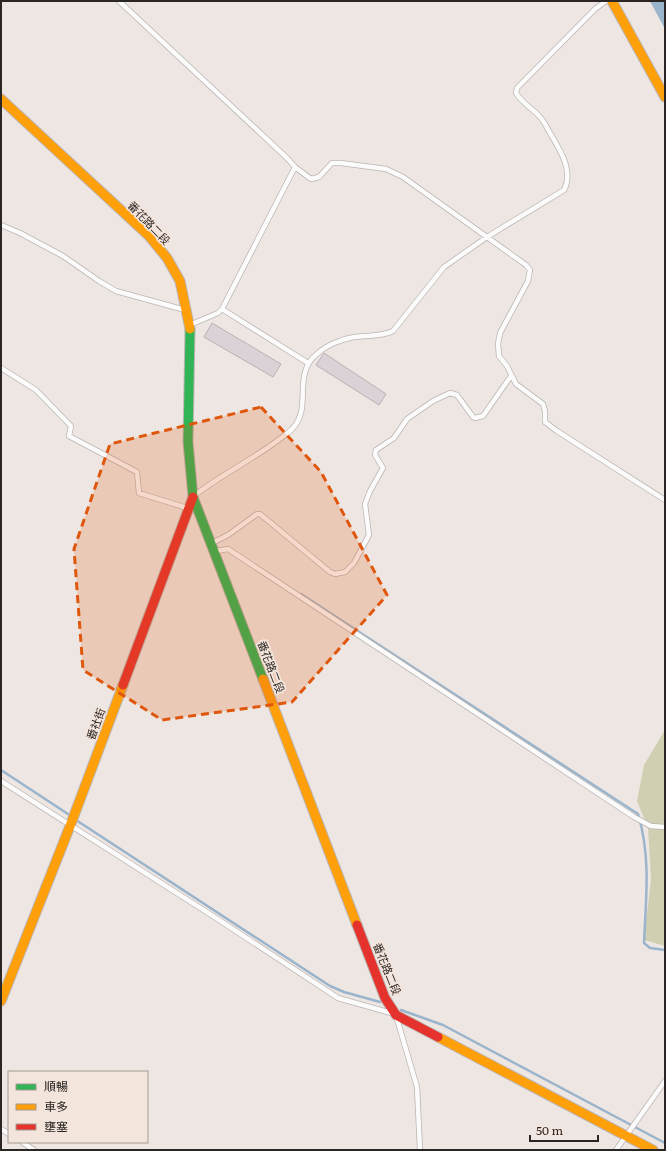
<svg xmlns="http://www.w3.org/2000/svg" width="666" height="1151" viewBox="0 0 666 1151" font-family="Literata,'Noto Sans TC',serif">
<rect width="100%" height="100%" fill="#eee6e2"/>
<path fill="#d0cfb2" d="M 665,730 L 665,946 L 644,940 L 651,879 L 648,828 L 637,801 L 644,765 Z"/>
<path fill="#9ab4cc" d="M 650,1 L 665,1 L 665,29 L 651,3 Z"/>
<g fill="none" stroke-linecap="round" stroke-linejoin="round">
<path stroke="#9ab4cc" stroke-width="2.5" d="M 301,594 L 638,814 C 651,856 646,899 644,943 L 650,948 L 665,950
M 1,770 L 71,816
M 76,820 L 330,986 L 344,992 L 380,1002
M 401,1010 L 443,1025 L 665,1143"/>
</g>
<path fill="#dad2d7" stroke="#b6b2b2" d="M 212,323 L 281,364 L 273,377 L 204,337 Z
M 324,353 L 386,394 L 379,405 L 316,365 Z"/>
<g fill="none" stroke-linecap="round" stroke-linejoin="round">
<defs>
<path id="lane" d="M 119,1 L 287,158 L 295,167 L 222,309 L 218,313 L 192,324
M 295,167 L 311,179 L 319,177 L 332,163 L 341,163 L 386,169 L 403,177 L 526,265 L 530,270 L 528,281 L 500,333 L 498,344 L 499,356 L 507,366 L 516,384 L 543,404 L 545,411 L 545,422 L 557,431 L 665,500
M 1,225 L 20,233 L 63,256 L 99,281 L 116,291 L 185,310
M 222,309 L 308,363
M 1,368 L 36,390 L 71,426 L 69,436 L 137,472 L 139,493 L 187,508
M 195,495 C 221,475 250,461 277,441 C 282,437 289,433 293,428 C 313,406 291,374 318,353 C 327,345 342,339 354,337 C 367,335 381,337 393,331 L 444,267 L 487,237 L 564,190 C 574,171 560,150 550,133 C 547,128 544,121 540,117 C 532,108 523,104 516,93 L 517,88 L 595,9 L 606,1
M 212,543 L 228,535 L 257,514 L 260,514 L 330,572 L 335,574 L 345,572 L 354,563 L 369,535 L 365,504 L 370,491 L 383,468 L 375,455 L 376,450 L 394,438 L 407,419 L 433,401 L 450,393 L 457,395 L 473,417 L 475,418 L 483,416 L 511,376
M 216,551 L 228,549 L 634,817 L 651,826 L 665,827
M 1,781 L 216,918 L 338,998 L 391,1013
M 397,1019 L 417,1087 L 420,1150
M 1,1129 L 9,1134
M 22,1142 L 34,1150
M 616,1150 L 665,1081"/>
<path id="fast" d="M 190,329 L 188,442 L 193,497 L 263,679"/>
<path id="slow" d="M 612,1 L 665,97
M 1,99 L 149,236 L 167,258 L 180,281 L 190,329
M 263,679 L 357,925
M 1,1001 L 72,821 L 123,685
M 438,1037 L 653,1150"/>
<path id="jam" d="M 123,685 L 193,497
M 357,925 L 385,998 L 396,1015 L 438,1037"/>
</defs>
<use href="#lane" stroke="#bbb5b2" stroke-width="6"/>
<use href="#fast" stroke="#bbb5b2" stroke-width="11"/>
<use href="#slow" stroke="#bbb5b2" stroke-width="11"/>
<use href="#jam" stroke="#bbb5b2" stroke-width="11"/>
<use href="#lane" stroke="#fcfbfb" stroke-width="4.5"/>
<use href="#fast" stroke="#30b455" stroke-width="9"/>
<use href="#slow" stroke="#ff9f0a" stroke-width="9"/>
<use href="#jam" stroke="#e5322d" stroke-width="9"/>
</g>
<path fill="#df560d" fill-opacity="0.2" stroke="#df560d" stroke-width="3" stroke-dasharray="8 5" stroke-linejoin="round" d="M 261,407 L 321,472 L 387,595 L 292,702 L 162,720 L 83,670 L 74,549 L 110,444 Z"/>
<g text-anchor="middle" stroke-width="3.5" stroke-linejoin="round" paint-order="stroke">
<g font-size="11" fill="#2b2623" stroke="#f4e5dc">
<text transform="translate(149 223) rotate(46)" y="4">番花路二段</text>
<text transform="translate(271 667) rotate(69)" y="4">番花路二段</text>
<text transform="translate(96 724) rotate(-70)" y="4">番社街</text>
<text transform="translate(387 969) rotate(68)" y="4">番花路二段</text>
</g>
</g>
<rect width="666" height="1151" fill="none" stroke="#2b2623" stroke-width="4"/>
<rect x="8" y="1071" width="140" height="72" fill="#f4e5dc" stroke="#a49992"/>
<rect x="16" y="1084" width="20" height="6" fill="#30b455" stroke="#a49992"/>
<text x="44" y="1091" font-size="12" fill="#2b2623">順暢</text>
<rect x="16" y="1104" width="20" height="6" fill="#ff9f0a" stroke="#a49992"/>
<text x="44" y="1111" font-size="12" fill="#2b2623">車多</text>
<rect x="16" y="1124" width="20" height="6" fill="#e5322d" stroke="#a49992"/>
<text x="44" y="1131" font-size="12" fill="#2b2623">壅塞</text>
<path d="M530 1135v6h68v-6" fill="none" stroke="#2b2623" stroke-width="2"/>
<text x="536" y="1135" font-size="12" fill="#2b2623" stroke="#f4e5dc" stroke-width="3" paint-order="stroke">50 m</text>
</svg>
